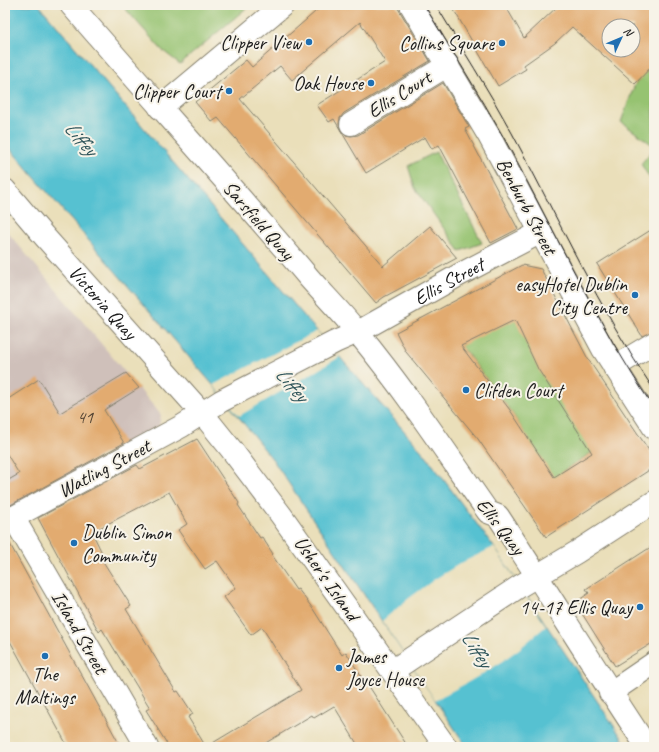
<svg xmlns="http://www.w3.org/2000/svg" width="659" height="752" viewBox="0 0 659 752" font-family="Caveat,sans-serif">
<rect width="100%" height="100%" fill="#f7f3e8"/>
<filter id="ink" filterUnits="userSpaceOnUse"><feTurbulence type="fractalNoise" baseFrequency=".025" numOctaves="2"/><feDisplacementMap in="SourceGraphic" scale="8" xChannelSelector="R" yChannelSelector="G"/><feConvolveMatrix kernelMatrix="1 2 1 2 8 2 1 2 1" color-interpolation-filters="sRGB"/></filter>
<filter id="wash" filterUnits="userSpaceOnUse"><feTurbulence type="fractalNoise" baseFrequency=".012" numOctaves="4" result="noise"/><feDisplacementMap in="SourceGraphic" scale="16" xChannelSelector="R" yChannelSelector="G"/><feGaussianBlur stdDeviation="0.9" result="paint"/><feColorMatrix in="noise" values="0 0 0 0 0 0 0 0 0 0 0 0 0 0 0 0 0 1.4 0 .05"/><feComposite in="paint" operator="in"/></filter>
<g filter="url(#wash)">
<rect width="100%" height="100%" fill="#eadfba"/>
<path fill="#cfc0ba" d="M 5,229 L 161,415 L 159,426 L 93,460 L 32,497 L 5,511 Z"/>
<path fill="#96c371" stroke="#597046" d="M 122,5 L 250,5 L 180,64 L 162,50 Z
M 654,64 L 654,146 L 621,122 L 635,84 Z
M 654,148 L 654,185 L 641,164 Z
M 436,152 L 482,243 L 460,251 L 415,188 L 408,166 Z
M 504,301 L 594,451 L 563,471 L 558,485 L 510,410 L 450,331 Z"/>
<path fill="#56c1d1" stroke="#396e76" d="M 5,5 L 39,5 L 311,324 L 426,456 L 494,547 L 628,747 L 467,747 L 273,460 L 213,385 L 5,143 Z"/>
<path fill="#eadfba" d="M 317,331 L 340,357 L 239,416 L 213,385 Z
M 494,547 L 546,626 L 519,649 L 494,667 L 465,684 L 435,700 L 382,621 L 408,599 L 435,579 L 461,563 Z"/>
<g id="blocks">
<path fill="#e2ab70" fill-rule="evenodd" d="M 323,5 L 396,5 L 430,61 L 344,113 L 340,118 L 339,124 L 341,131 L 345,135 L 351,136 L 358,135 L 443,83 L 469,127 L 465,129 L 518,229 L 491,243 L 439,145 L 432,149 L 425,137 L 366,173 L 334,119 L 329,122 L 317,105 L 385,62 L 360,22 L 292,80 L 280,66 L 240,99 L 383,266 L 430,226 L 457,258 L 384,297 L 376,303 L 218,118 L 212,122 L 195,102 L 246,60 L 252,67 Z
M 451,5 L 505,5 L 524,38 L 559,5 L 654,5 L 654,64 L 635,84 L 572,27 L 555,43 L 524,65 L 526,69 L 498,86 ZM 609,26 L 633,26 L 633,50 L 609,50 Z
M 654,228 L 654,331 L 642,336 L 597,264 Z
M 522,265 L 541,269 L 588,359 L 654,458 L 654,467 L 546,537 L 478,439 L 406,352 L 396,332 ZM 515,320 L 538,369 L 592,453 L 554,477 L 510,410 L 461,346 Z
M 126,373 L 139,388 L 104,410 L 124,443 L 5,508 L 5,482 L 19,474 L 5,451 L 5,401 L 39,379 L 60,413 Z
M 197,439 L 239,503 L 238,505 L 260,538 L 262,537 L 273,554 L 272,555 L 296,590 L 298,589 L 313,609 L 342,655 L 346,652 L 364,681 L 365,680 L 408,747 L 359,747 L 334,706 L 314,718 L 312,715 L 259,747 L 206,747 L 301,690 L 262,627 L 251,635 L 224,597 L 236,588 L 217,561 L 205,569 L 178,530 L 187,524 L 169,492 L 92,532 L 102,553 L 99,555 L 131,606 L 126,609 L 176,692 L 178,691 L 193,714 L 188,717 L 206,747 L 169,747 L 146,710 L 150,708 L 102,629 L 99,632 L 38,518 L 137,465 L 140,469 Z
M 5,535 L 121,747 L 68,747 L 5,632 Z
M 654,545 L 654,642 L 615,666 L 581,612 L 586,610 L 579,600 L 589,593 L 586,589 Z"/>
</g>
</g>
<g filter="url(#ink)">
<use href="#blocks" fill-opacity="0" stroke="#837e6b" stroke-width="1"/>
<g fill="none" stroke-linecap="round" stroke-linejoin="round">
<defs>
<g id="street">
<path d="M 411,5 L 489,136 L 603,349 L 654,428"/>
<path d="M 160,108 L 283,5"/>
<path d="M 351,124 L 448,65"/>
<path id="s1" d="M 358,332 L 459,275 L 541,232"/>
<path d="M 614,367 L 654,343"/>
<path d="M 13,517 L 147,747"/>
<path d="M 610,693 L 654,663"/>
</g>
<g id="secondary">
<path d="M 71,5 C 150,97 232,186 310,279 C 326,297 343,314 358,333 C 405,390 446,452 488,512 L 498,516 C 549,593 596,671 647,747"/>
<path id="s2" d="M 5,190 L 44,236 L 202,413 L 231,449 L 281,515 L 446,747"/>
<path d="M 5,522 L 182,426 L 221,401 L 335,342 L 358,332"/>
<path d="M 392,671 L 520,586 L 577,552 L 654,502"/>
</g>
</defs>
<use href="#street" stroke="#837e6b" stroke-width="24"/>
<use href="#secondary" stroke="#837e6b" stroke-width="24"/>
<use href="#street" stroke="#fff" stroke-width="22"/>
<use href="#secondary" stroke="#fff" stroke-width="22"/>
<path stroke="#1c1c1c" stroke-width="1" d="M 424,5 C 451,49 479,93 504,138 C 553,228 596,322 654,408
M 436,5 C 461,47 488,89 512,133 C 558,218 599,309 654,390"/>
</g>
</g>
<g fill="#1f6fb2" stroke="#f7f3e8" stroke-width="1.5">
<circle cx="309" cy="42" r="4"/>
<circle cx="502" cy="43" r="4"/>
<circle cx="371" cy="83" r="4"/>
<circle cx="229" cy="91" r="4"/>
<circle cx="635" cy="295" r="4"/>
<circle cx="466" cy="390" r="4"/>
<circle cx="74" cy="543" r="4"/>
<circle cx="640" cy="607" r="4"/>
<circle cx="45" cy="656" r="4"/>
<circle cx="339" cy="668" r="4"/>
</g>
<g text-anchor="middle" stroke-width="4" stroke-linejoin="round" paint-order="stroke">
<g font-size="18" fill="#4e4031">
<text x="85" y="423">41</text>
</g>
<g font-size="20" fill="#1c1c1c" stroke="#f7f3e8" text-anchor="end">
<text x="301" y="49">Clipper View</text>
<text x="494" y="50">Collins Square</text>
<text x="363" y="90">Oak House</text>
<text x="221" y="98">Clipper Court</text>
<text x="627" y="291">easyHotel Dublin<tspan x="627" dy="23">City Centre</tspan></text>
<text x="474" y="397" text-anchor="start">Clifden Court</text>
<text x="82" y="539" text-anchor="start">Dublin Simon<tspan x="82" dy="23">Community</tspan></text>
<text x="632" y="614">14-17 Ellis Quay</text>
<text x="347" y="663" text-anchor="start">James<tspan x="347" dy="23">Joyce House</tspan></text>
<text x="45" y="681" text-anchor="middle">The<tspan x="45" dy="23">Maltings</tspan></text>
</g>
<g font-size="20" fill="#1c1c1c" stroke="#f7f3e8">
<text transform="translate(399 94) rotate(-32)" y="7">Ellis Court</text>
<text transform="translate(527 206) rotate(62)" y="7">Benburb Street</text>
<text transform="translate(259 220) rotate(49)" y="7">Sarsfield Quay</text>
<text dy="7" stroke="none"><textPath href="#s1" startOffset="104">Ellis Street</textPath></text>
<text dy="7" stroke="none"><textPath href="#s2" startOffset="149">Victoria Quay</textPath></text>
<text transform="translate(104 468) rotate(-28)" y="7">Watling Street</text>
<text transform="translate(501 526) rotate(52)" y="7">Ellis Quay</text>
<text transform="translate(327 578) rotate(55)" y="7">Usher's Island</text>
<text transform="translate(80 632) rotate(60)" y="7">Island Street</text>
</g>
<g font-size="21" font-style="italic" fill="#30565b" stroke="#f7f3e8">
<text transform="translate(81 138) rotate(49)" y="7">Liffey</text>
<text transform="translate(292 384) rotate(49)" y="7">Liffey</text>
<text transform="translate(477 649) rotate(57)" y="7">Liffey</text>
</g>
</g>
<rect width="659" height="752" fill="none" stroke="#f7f3e8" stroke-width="20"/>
<g transform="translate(621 38) rotate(46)"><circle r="19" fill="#f7f3e8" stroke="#9f9d96"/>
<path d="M0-3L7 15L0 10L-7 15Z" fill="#1f6fb2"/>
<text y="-6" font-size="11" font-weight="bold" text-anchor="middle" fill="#1c1c1c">N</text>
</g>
</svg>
